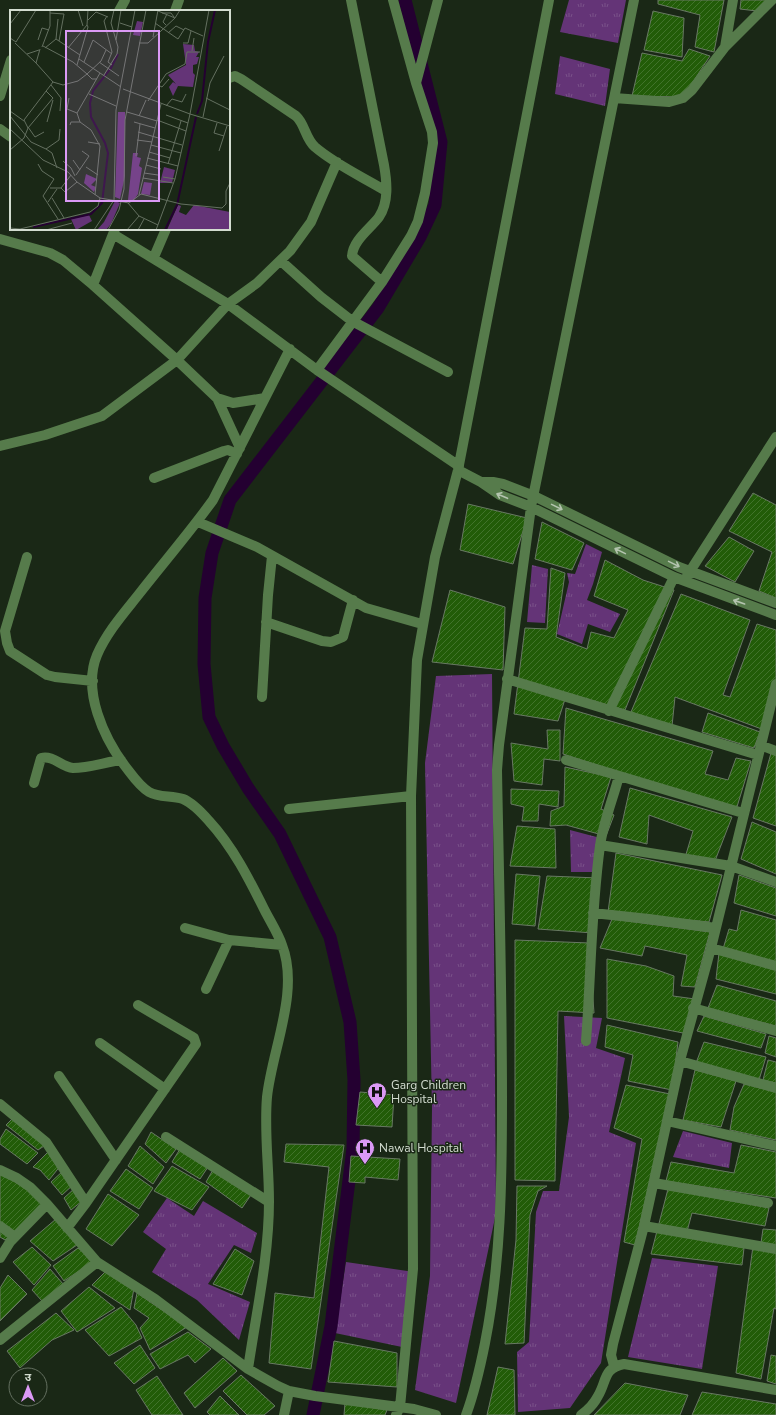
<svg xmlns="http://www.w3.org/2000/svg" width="776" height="1415" viewBox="0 0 776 1415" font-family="'Nunito Sans','Noto Sans Devanagari',sans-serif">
<defs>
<pattern id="grass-tufts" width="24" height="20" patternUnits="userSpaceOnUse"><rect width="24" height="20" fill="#643477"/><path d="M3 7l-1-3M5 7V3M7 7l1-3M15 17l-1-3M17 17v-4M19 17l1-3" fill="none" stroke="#795189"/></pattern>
<pattern id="building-hatch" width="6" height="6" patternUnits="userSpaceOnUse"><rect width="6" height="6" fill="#225c08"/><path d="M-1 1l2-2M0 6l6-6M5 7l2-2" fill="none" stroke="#41732b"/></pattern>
</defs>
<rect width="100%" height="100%" fill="#1a2816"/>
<path fill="url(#grass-tufts)" d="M 569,0 L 626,0 L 618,43 L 560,32 Z
M 560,56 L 610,69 L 605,106 L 555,94 Z
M 586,544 L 602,552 L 593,584 L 587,600 L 620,614 L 610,632 L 588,624 L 582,644 L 557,634 L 569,582 L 567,573 L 575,574 Z
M 532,565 L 548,569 L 545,623 L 527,622 Z
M 492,674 L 496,1213 L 456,1403 L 415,1390 L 430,1276 L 432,1108 L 425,763 L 436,676 Z
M 570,830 L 604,839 L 601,872 L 571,872 Z
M 564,1016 L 602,1018 L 596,1048 L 625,1058 L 609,1132 L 636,1143 L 601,1363 L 570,1408 L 518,1412 L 517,1352 L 529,1342 L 536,1212 L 543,1191 L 559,1191 L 569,1117 Z
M 683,1131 L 732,1143 L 729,1168 L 673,1157 Z
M 167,1198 L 194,1216 L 203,1201 L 257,1233 L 251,1253 L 234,1245 L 208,1284 L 250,1302 L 239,1340 L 197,1300 L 152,1272 L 166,1249 L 143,1232 Z
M 652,1258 L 718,1266 L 702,1369 L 628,1357 Z
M 346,1262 L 414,1272 L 402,1347 L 335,1333 Z"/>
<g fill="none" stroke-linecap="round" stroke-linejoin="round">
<path stroke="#240031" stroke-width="13" d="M 313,1415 L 331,1326 L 353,1148 L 354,1080 L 350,1022 L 330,937 L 280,834 L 248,788 L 223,746 L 209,717 L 204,664 L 205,598 L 212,553 L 230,500 L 378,308 L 420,237 L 435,205 L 441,142 L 405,0"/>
</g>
<path fill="url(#building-hatch)" stroke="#687963" d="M 658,0 L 724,0 L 714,52 L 695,47 L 700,15 L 658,4 Z
M 741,0 L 767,0 L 757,11 L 740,9 Z
M 653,11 L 684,18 L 682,57 L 644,50 Z
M 689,49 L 710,56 L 683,97 L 632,96 L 642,53 L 682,61 Z
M 753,493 L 776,505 L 776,598 L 759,591 L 772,552 L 729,531 Z
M 468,504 L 527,518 L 513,564 L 460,550 Z
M 542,522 L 584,543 L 572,570 L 535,559 Z
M 729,537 L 754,551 L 735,582 L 705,566 Z
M 605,560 L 643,580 L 674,590 L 625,710 L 567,693 L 558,721 L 514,714 L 525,628 L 547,629 L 551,568 L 565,573 L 556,637 L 587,649 L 591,632 L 614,638 L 628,610 L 594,596 Z
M 450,590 L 505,607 L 503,670 L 432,662 Z
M 681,594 L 750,620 L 723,695 L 730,697 L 757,624 L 776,630 L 776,694 L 767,731 L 675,697 L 672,726 L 631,712 Z
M 566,708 L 713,751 L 705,774 L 728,780 L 736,758 L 751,761 L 736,810 L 563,754 Z
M 708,713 L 760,732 L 754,748 L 702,732 Z
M 547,730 L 560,730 L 560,761 L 544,759 L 542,785 L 514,781 L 511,743 L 548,749 Z
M 771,753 L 776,754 L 776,826 L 753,818 Z
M 565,767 L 611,777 L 601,809 L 614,815 L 606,836 L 566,825 L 550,826 L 551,811 L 564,806 Z
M 630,788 L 732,817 L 713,866 L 684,861 L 693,831 L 649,815 L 647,844 L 619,837 Z
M 511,789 L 559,791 L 558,807 L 539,804 L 538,821 L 522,821 L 524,807 L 511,804 Z
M 752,822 L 776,832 L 776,874 L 741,859 Z
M 517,826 L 555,829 L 556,868 L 510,866 Z
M 616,853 L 722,875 L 709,922 L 608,912 Z
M 516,874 L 540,876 L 535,926 L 512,924 Z
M 739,875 L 776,888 L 776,916 L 734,903 Z
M 547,876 L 599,878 L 593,933 L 538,929 Z
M 741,910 L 776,920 L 776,964 L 723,949 L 729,929 L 737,931 Z
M 612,919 L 710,932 L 695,987 L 681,986 L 687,955 L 645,946 L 642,956 L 600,948 Z
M 515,940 L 589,943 L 594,1013 L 558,1011 L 555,1181 L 515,1180 Z
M 719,953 L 776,970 L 776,994 L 716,979 Z
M 607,959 L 646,966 L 674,976 L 673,996 L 695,999 L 683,1033 L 607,1018 Z
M 717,985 L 776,1001 L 776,1026 L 708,1008 Z
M 704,1016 L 766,1034 L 761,1048 L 697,1031 Z
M 607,1025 L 678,1042 L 672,1090 L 628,1081 L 633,1055 L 605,1047 Z
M 769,1036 L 776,1038 L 776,1057 L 765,1053 Z
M 704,1042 L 766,1057 L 759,1080 L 696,1063 Z
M 768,1060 L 776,1062 L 776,1083 L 763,1080 Z
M 695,1070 L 736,1081 L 721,1127 L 683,1120 Z
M 744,1084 L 776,1092 L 776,1140 L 730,1130 L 734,1107 Z
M 626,1085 L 670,1094 L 635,1245 L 624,1242 L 642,1139 L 614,1128 Z
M 360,1092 L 394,1095 L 392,1127 L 356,1125 Z
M 13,1118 L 47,1144 L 38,1150 L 6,1125 Z
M 6,1129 L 38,1153 L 27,1164 L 0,1144 L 0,1139 Z
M 151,1132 L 176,1149 L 166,1163 L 145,1144 Z
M 286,1144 L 344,1145 L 311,1369 L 269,1363 L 275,1293 L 314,1298 L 329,1167 L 284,1162 Z
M 741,1145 L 776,1152 L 776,1198 L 666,1181 L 671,1162 L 734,1173 Z
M 140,1146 L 164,1167 L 153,1184 L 128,1166 Z
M 52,1148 L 61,1165 L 49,1180 L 40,1170 L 33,1167 Z
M 180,1149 L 208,1167 L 200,1179 L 172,1162 Z
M 351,1156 L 400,1159 L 398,1180 L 365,1177 L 365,1183 L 349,1182 Z
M 172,1166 L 209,1187 L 192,1210 L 154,1191 Z
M 214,1168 L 253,1192 L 242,1208 L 206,1182 Z
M 126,1169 L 153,1188 L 139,1209 L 110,1191 Z
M 64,1170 L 74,1184 L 62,1195 L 51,1182 Z
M 0,1172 L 47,1203 L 5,1240 L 0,1237 Z
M 517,1186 L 547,1186 L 538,1191 L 530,1215 L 524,1343 L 505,1344 L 516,1240 Z
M 75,1188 L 82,1201 L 71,1210 L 64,1198 Z
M 668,1189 L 769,1208 L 765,1226 L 692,1213 L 686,1235 L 744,1248 L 742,1265 L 651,1254 Z
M 108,1194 L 139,1215 L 112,1246 L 86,1229 Z
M 56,1219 L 80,1243 L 53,1261 L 30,1241 Z
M 763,1229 L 776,1230 L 776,1309 L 774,1308 L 761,1379 L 736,1373 L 753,1246 L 760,1250 Z
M 32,1247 L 51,1265 L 34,1285 L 13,1262 Z
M 78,1248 L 94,1261 L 64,1281 L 53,1266 Z
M 235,1249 L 254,1261 L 242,1295 L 213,1284 Z
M 50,1269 L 64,1285 L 42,1301 L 32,1290 Z
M 105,1272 L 134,1288 L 130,1310 L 92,1285 Z
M 8,1275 L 27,1294 L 0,1321 L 0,1288 Z
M 89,1287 L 115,1308 L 77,1332 L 61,1311 Z
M 137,1293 L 187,1327 L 150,1350 L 140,1328 L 149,1318 L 134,1308 Z
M 121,1307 L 136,1325 L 142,1338 L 109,1356 L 85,1330 Z
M 56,1313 L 74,1330 L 52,1340 L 20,1368 L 7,1351 Z
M 188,1332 L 211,1349 L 195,1363 L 188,1355 L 160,1369 L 150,1354 Z
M 334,1341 L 397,1353 L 397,1387 L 328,1382 Z
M 140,1345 L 155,1368 L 134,1384 L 114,1363 Z
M 771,1355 L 776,1356 L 776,1384 L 767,1381 Z
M 223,1358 L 237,1371 L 195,1408 L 184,1393 Z
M 498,1367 L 514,1370 L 515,1415 L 487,1415 Z
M 241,1375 L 275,1406 L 264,1415 L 247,1415 L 223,1391 Z
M 157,1376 L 183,1415 L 152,1415 L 136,1390 Z
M 625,1383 L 688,1395 L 680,1415 L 594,1415 Z
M 702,1392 L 776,1404 L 776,1415 L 692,1415 Z
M 220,1396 L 239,1415 L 210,1415 L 207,1412 Z
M 345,1403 L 387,1410 L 385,1415 L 344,1415 Z"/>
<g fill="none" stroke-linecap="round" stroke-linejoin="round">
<path stroke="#567b4b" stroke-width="10" d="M 351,0 L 384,165 C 387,182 389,202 379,217 C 370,229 353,240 352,256 L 382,282
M 119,11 L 125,0
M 175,11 L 179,0
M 725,47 L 733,0
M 229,78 L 235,76 L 241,79 L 296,116 C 305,124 305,138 315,147 C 336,165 363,177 386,191
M 416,83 L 438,0
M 0,96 L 11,60
M 614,98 L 669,102 L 683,98 L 692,90 L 725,47 L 772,0
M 0,129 L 11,137
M 113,234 L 228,304 L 317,370 L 459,466
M 0,239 L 50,253 L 63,260 L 93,285 L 177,360 L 228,304 L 257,283 L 290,251 L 311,222 L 337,162
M 154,257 L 166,229
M 281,261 L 321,297 L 352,321 L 448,372
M 93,285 L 115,229
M 317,370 L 382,282 L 411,236 L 418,221 L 425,193 L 433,143 L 432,132 L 416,83 L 393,0
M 217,398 L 240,448
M 0,446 L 45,435 L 102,416 L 177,360 L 217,398 L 233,403 L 265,398
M 458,470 L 481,482 L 500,495 L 531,507 L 674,577 L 776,615
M 154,478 L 224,451 L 228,450 L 237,454
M 481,482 L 493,482 L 503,484 L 534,496 L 679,567 L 776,603
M 198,522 L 257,547 L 366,608 L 422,624
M 27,557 L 5,631 L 7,643 L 10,651 L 47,675 L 55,677 L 93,681
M 687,576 L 776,437
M 266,622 L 322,641 L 331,642 L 343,637 L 353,600
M 507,679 L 758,755
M 262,697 L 268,595 L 272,556
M 609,711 L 674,577
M 760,745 L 776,751
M 566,760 L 743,813
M 34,783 L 41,758 C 54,755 61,767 73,768 C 88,768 106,762 121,760
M 289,809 L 411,796
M 600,845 L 731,866 L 776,882
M 593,913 L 649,919 L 716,928
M 185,928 L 229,940 L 282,945
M 711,948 L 776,966
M 206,989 L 229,940
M 693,1008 L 776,1031
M 586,1041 C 591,976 591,911 600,846 C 603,823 613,799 619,776
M 100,1043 L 165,1089
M 680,1061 L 776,1088
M 59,1076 L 116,1160
M 0,1104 L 46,1142 L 86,1203 L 67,1228
M 667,1121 L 776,1146
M 166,1137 L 269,1202
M 0,1170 L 17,1178 L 30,1187 L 47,1204 L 97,1262 L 155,1299 L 248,1369 L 278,1386 L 289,1391 L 315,1396 L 414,1409 L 436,1415
M 654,1183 L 768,1203
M 86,1203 L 196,1044 L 194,1038 L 191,1036 L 138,1005
M 0,1226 L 15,1237
M 644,1226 L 776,1249
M 0,1258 L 10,1242 L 47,1204
M 0,1340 L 97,1262
M 614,1366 L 611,1355 L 613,1344 L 644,1226 L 681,1057 L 711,948 L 776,684
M 248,1369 C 256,1314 269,1257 269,1201 C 269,1166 264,1132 267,1097 C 272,1050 300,991 282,945 C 278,933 270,921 264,909 C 249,879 233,847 209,821 C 202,813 193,803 183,799 C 172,795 159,798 149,792 C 139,786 132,775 125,766 C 104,738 82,691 97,655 C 107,632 124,613 139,594 C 164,562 190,532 213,500 L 290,349
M 284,1415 L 289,1391
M 396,1415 L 400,1407 L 413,1269 L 411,796 L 417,660 L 435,557 L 458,470 L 549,0
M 466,1415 C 475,1391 480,1368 485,1343 C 501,1262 502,1181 502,1099 C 502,990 499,880 497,770 L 499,745 L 531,507 L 634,0
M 581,1415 C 588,1410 594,1404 598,1396 C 607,1381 603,1368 624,1364 L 776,1390"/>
</g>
<defs><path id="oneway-shaft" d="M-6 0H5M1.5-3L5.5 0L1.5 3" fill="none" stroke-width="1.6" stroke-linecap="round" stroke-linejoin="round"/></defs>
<g stroke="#b4c4af">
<use href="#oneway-shaft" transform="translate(502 496) rotate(-157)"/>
<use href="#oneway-shaft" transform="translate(557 507) rotate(26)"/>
<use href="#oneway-shaft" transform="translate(620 551) rotate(-154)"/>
<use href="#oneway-shaft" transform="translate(674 564) rotate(26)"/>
<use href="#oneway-shaft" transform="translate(739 602) rotate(-161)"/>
</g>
<defs>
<symbol id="hospital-pin" viewBox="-11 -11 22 30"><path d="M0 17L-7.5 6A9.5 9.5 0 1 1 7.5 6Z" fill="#db99f5" stroke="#1a2816"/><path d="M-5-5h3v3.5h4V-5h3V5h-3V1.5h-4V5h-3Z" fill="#111"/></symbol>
</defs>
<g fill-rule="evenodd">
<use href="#hospital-pin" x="366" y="1081" width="22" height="30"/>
<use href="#hospital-pin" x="354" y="1137" width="22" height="30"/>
</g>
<g text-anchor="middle" stroke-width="3" stroke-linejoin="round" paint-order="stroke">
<g font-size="12" fill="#d3dcd0" stroke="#1a2816" text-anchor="start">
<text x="391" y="1089">Garg Children<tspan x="391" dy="14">Hospital</tspan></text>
<text x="379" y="1152">Nawal Hospital</text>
</g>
</g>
<g transform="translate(10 10)">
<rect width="220" height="220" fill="#1a2816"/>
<path d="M 127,11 L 133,12 L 130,26 L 123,25 ZM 173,34 L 184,35 L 185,41 L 189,42 L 186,47 L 189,47 L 187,54 L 183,55 L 183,63 L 185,65 L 183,77 L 168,76 L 163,86 L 159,77 L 163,72 L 166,74 L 158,65 L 176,55 ZM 108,102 L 115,102 L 115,166 L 110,189 L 105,187 ZM 123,143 L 128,143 L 127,147 L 131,148 L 129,156 L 132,158 L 128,184 L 124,190 L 118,190 ZM 154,157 L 165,160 L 162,173 L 150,173 ZM 76,164 L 87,169 L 81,175 L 86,177 L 84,182 L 74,173 ZM 134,172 L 142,173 L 140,185 L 131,184 ZM 105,191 L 110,193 L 101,214 L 96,220 L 87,220 L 94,212 ZM 168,195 L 171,196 L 169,202 L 176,205 L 184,195 L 220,202 L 220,220 L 157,220 ZM 79,205 L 82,211 L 66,220 L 61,209 Z" fill="#643477"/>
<path fill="none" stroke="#240031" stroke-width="2" d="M 187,104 L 192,91 L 198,32 L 205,0M 23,217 L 81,204 L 92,193 L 98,143 L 95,133 L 81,107 L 80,93 L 83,81 L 101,58 L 108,44M 155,220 L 167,195 L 186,107"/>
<path fill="none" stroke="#647060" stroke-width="1" d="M 68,0 L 73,16M 148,1 L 165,8 L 170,0M 40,3 L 54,4 L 49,31M 152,3 L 161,3 L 164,7M 97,6 L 94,11 L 102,42 L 98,52 L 102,55M 78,10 L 86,2 L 98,7M 110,13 L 122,17M 145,13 L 168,29 L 175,18 L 193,26M 0,14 L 11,0M 156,15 L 153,12 L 157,4M 158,23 L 166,16 L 174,20M 143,27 L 148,0M 0,28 L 6,32 L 26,0M 46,29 L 48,9M 28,30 L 32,18 L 39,20M 106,30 L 111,0M 5,33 L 26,53M 129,33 L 138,33 L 165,8M 173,33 L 178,33 L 181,21M 33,36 L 63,52 L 77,64 L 91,51 L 96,40M 32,37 L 40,16 L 40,0M 35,38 L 46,29 L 70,45M 58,38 L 77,15 L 78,0M 30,39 L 26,53 L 43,72 L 53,75 L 68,71 L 77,64 L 82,69 L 87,69M 182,41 L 184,28M 17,44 L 29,40M 69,49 L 111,77M 74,52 L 83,30 L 102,44M 89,52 L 109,66M 67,55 L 78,17 L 77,15M 94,65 L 107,44 L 108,37 L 101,13 L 104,0M 41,75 L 51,88 L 50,101M 148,75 L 152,77 L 159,69M 113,79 L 180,104 L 199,0M 79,84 L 106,96M 59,88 L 57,99 L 67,103M 196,88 L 220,100M 138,91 L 156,64 L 175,54 L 177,42 L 190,42M 156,96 L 162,89 L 172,92 L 176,84M 0,101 L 14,111M 117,102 L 147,111M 156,105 L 178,113M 0,106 L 21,132 L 36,139M 129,106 L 136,90M 193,107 L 200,73 L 214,46M 147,110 L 176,121M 37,112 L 43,90M 124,112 L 145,118M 207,113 L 204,123 L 214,126M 60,115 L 61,112 L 70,112M 18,117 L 25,127 L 34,122M 18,118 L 43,88 L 36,81M 0,119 L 33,150 L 58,162 L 67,172 L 90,188 L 119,193 L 131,184 L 171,194 L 212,198 L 216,194 L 216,181 L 220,173M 128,122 L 172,135M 127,130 L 142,132M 78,132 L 90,134M 141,135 L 171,143M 0,140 L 14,128 L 18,118 L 14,110 L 43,72M 209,141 L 217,116M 139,142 L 160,148M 126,146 L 130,114M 137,148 L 168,156M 63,150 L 70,160M 53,151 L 61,158 L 65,166M 28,154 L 32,161 L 44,169 L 33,186 L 48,209M 158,154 L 171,111M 136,155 L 151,159M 76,157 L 88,165M 47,158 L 42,143 L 36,139 L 49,130 L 50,119M 134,163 L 148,165M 66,165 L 79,146 L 72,141M 153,167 L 165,169M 133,168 L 163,173M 40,178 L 51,178 L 61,165M 51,178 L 55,182 L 67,172M 85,185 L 90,136 L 81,120 L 70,112 L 67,103 L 90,63M 129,185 L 151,94M 42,188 L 54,208M 38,192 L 47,179M 118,193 L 129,206 L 148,215M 0,218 L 10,219 L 80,202 L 88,196 L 90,188M 36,220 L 62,213M 84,220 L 104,190 L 106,100 L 125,0M 98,220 L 109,200 L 114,179 L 115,110 L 136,0M 117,220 L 129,206M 128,220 L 134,209M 146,220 L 165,169 L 180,104 L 220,116"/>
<path fill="#db99f5" fill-opacity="0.15" stroke="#db99f5" stroke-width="2" d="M 56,21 L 149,21 L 149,191 L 56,191 Z"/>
<rect width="220" height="220" fill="none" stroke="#d3dcd0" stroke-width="2"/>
</g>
<g transform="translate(28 1387)"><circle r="19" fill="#1a2816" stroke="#647060"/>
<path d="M0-3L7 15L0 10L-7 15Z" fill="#db99f5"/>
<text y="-6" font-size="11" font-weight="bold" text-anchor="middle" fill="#d3dcd0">उ</text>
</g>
</svg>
